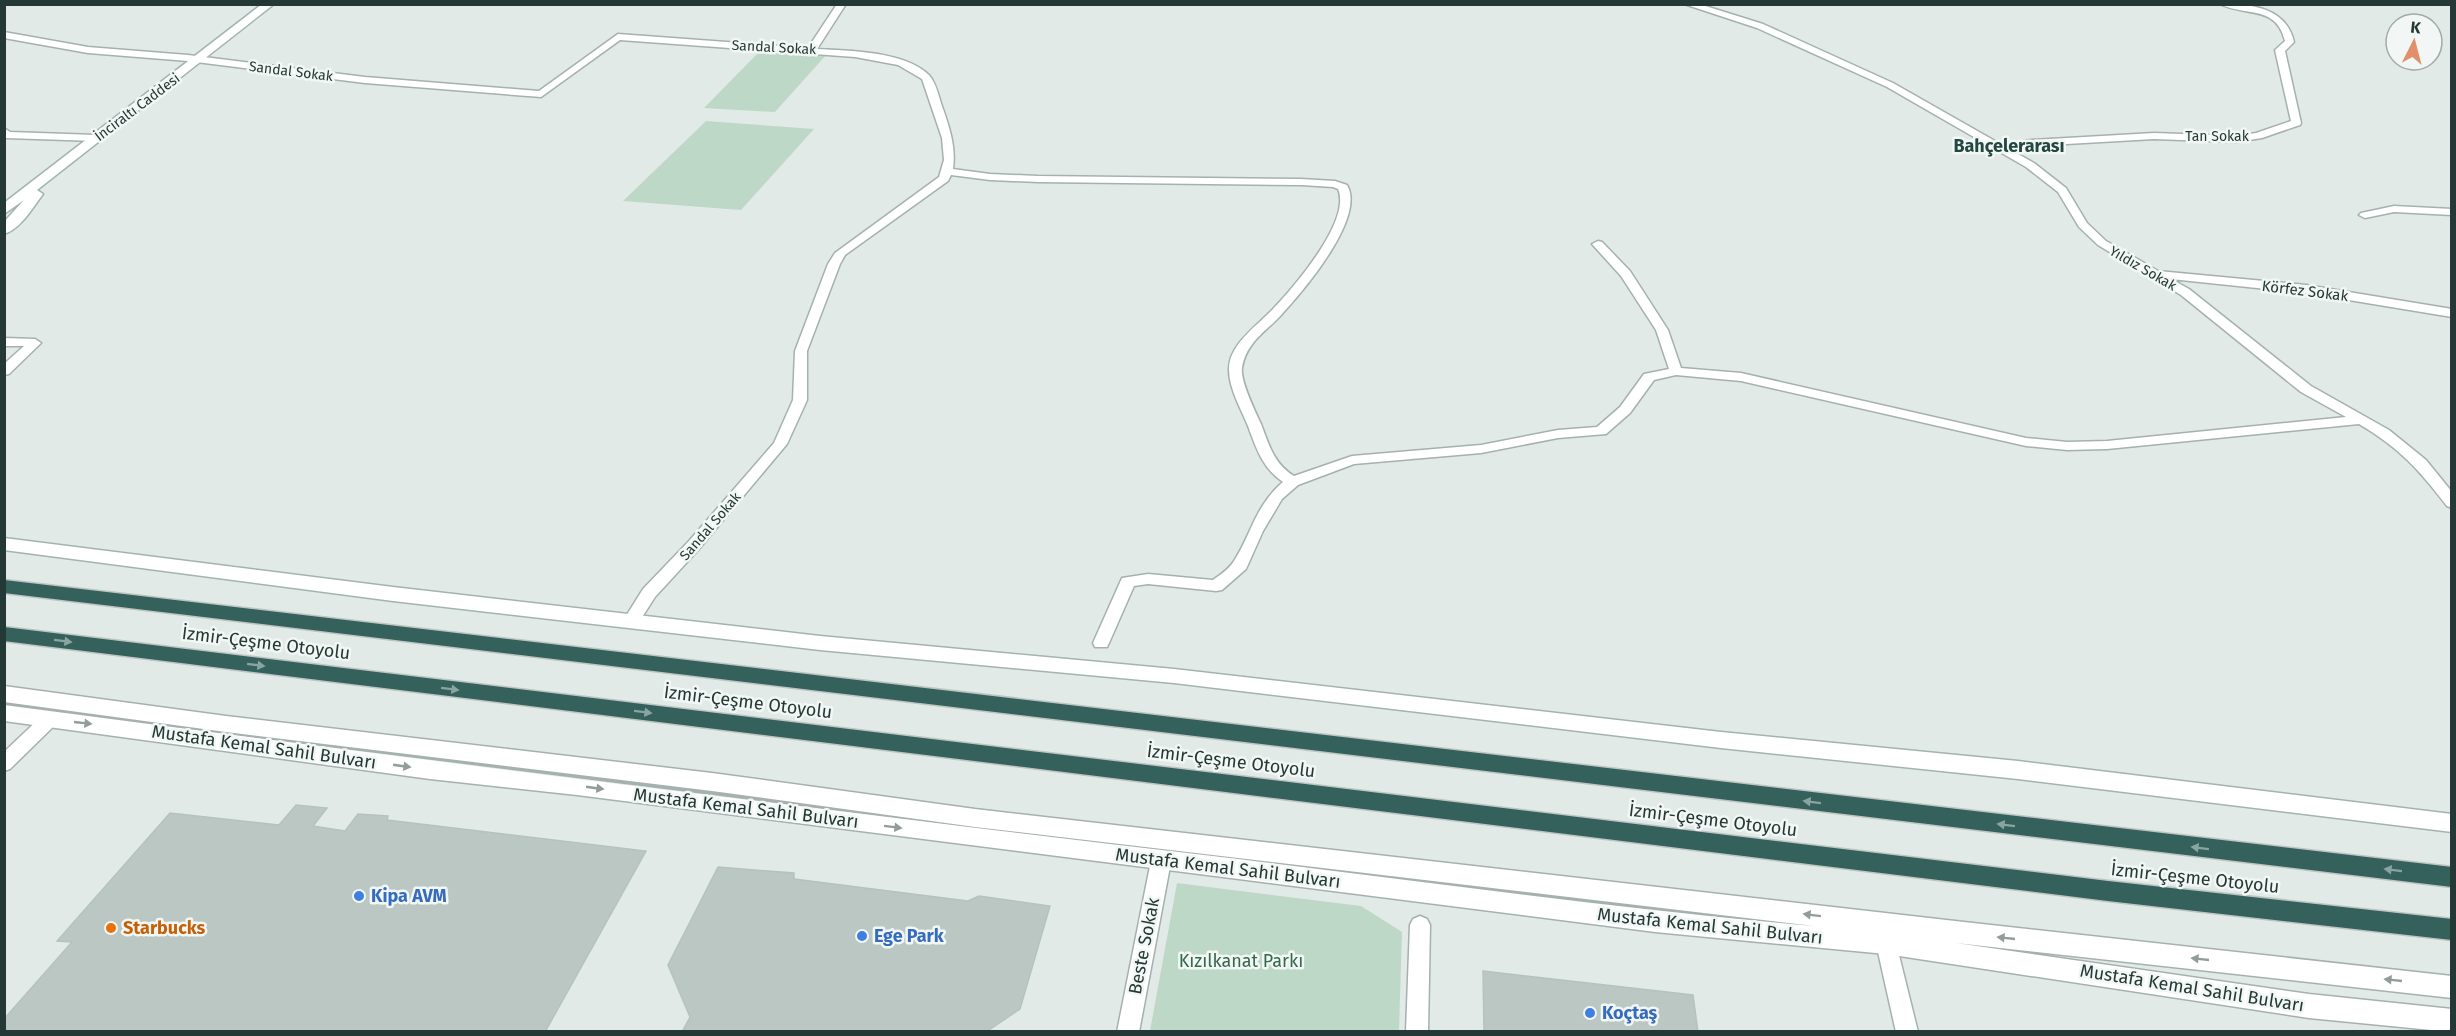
<svg xmlns="http://www.w3.org/2000/svg" width="2456" height="1036" viewBox="0 0 2456 1036" font-family="'Fira Sans',sans-serif">
<rect width="100%" height="100%" fill="#e2eae7"/>
<path fill="#bdd8c7" d="M 760,51 L 827,54 L 775,112 L 704,108 Z
M 706,121 L 814,129 L 741,210 L 623,201 Z
M 1177,883 L 1361,906 L 1402,932 L 1399,1031 L 1150,1031 Z"/>
<path fill="#bac7c3" stroke="#b5c3be" stroke-width="1.5" d="M 296,805 L 327,808 L 313,826 L 345,831 L 358,814 L 388,816 L 387,820 L 646,851 L 545,1032 L 4,1032 L 4,1019 L 72,942 L 57,941 L 170,813 L 279,825 Z
M 718,867 L 794,873 L 794,879 L 968,901 L 979,896 L 1050,906 L 1020,1009 L 986,1032 L 682,1032 L 690,1017 L 668,965 Z
M 1483,971 L 1693,995 L 1698,1032 L 1484,1032 Z"/>
<g fill="none" stroke-linecap="round" stroke-linejoin="round">
<defs>
<path id="minor" d="M 837,4 L 846,4 L 817,49 C 850,51 904,51 929,75 C 937,84 939,99 943,109 C 950,129 956,148 953,169 L 990,174 L 1038,176 L 1301,179 L 1335,181 L 1347,185 C 1366,217 1305,289 1282,314 C 1267,331 1246,342 1242,368 C 1240,381 1255,411 1261,424 C 1269,445 1274,464 1294,476 L 1352,456 L 1481,445 L 1558,430 L 1597,427 L 1620,407 L 1644,374 L 1669,369 L 1656,330 L 1621,276 L 1592,244 L 1598,241 L 1602,242 L 1630,271 L 1668,330 L 1681,368 L 1741,373 L 2026,438 L 2067,442 L 2107,441 L 2346,417 L 2301,392 L 2181,295 L 2098,245 L 2079,227 L 2058,192 L 2026,167 L 1887,87 L 1757,28 L 1684,4 L 1699,4 L 1763,24 L 1893,83 L 2002,145 L 2031,140 L 2154,133 L 2237,136 L 2256,133 L 2291,121 L 2275,50 L 2285,41 C 2276,4 2245,17 2220,4 C 2251,4 2286,7 2294,42 L 2285,51 L 2301,123 L 2300,125 L 2262,138 L 2237,142 L 2154,139 L 2031,146 L 2011,150 L 2034,163 L 2066,188 L 2087,223 L 2106,241 L 2158,271 L 2306,285 L 2452,309 L 2452,317 L 2306,293 L 2171,279 L 2189,289 L 2311,386 L 2389,430 L 2426,460 L 2452,492 L 2452,508 L 2447,506 C 2419,470 2400,448 2359,424 L 2107,449 L 2067,450 L 2026,446 L 1741,381 L 1676,375 L 1654,380 L 1630,413 L 1606,434 L 1558,438 L 1481,453 L 1354,464 L 1298,485 L 1282,499 L 1263,531 L 1246,569 L 1222,590 L 1216,591 L 1148,584 L 1134,586 L 1109,643 L 1107,647 L 1095,647 L 1093,643 L 1122,578 L 1148,574 L 1213,580 C 1220,575 1229,569 1234,561 C 1252,533 1255,506 1283,482 C 1263,469 1256,448 1248,426 C 1241,409 1229,388 1229,370 C 1228,345 1258,325 1273,309 C 1294,287 1352,220 1338,189 L 1333,187 L 1301,185 L 1038,182 L 990,180 L 951,175 L 948,181 L 845,255 L 840,264 L 807,351 L 807,400 L 787,444 L 699,549 L 655,597 L 637,625 L 625,625 L 623,621 L 643,589 L 689,541 L 774,443 L 793,400 L 795,351 L 828,264 L 835,253 L 939,177 L 944,160 L 942,138 L 922,79 L 898,65 L 855,57 L 620,40 L 541,97 L 365,83 L 188,61 L 88,53 L 4,38 L 4,32 L 88,47 L 188,55 L 365,77 L 539,91 L 618,34 L 808,48 Z
M 4,128 L 10,132 L 96,135 L 101,138 L 96,141 L 6,138 Z
M 2394,206 L 2452,209 L 2452,215 L 2394,212 L 2365,218 L 2359,215 L 2361,213 Z
M 4,338 L 35,339 L 41,343 L 9,374 L 4,375 L 4,364 L 24,346 L 4,346 Z
M 50,712 L 56,714 L 59,719 L 56,724 L 10,769 L 4,771 L 4,752 L 44,714 Z
M 1161,853 L 1168,855 L 1171,861 L 1139,1032 L 1117,1032 L 1151,861 L 1154,855 Z
M 1420,916 L 1427,919 L 1430,925 L 1428,1032 L 1406,1032 L 1410,925 L 1413,919 Z
M 1886,934 L 1893,937 L 1896,943 L 1918,1032 L 1896,1032 L 1876,943 L 1879,937 Z"/>
<path id="tertiary" d="M 4,686 L 226,716 L 712,773 L 975,809 L 1964,922 L 2452,976 L 2452,998 L 1956,943 L 2309,994 L 2452,1009 L 2452,1032 L 2309,1018 L 1886,954 L 1655,932 L 577,795 L 430,779 L 4,721 L 4,705 C 404,758 804,808 1204,855 C 1407,879 1610,908 1814,926 L 975,827 L 712,791 L 226,732 L 4,702 Z"/>
<path id="secondary" d="M 262,4 L 274,4 L 37,190 L 43,194 C 33,207 21,229 4,234 L 4,222 L 24,200 L 4,214 L 4,203 Z
M 4,538 L 393,587 L 820,636 L 1174,669 L 1721,732 L 2018,761 L 2452,814 L 2452,832 L 2018,779 L 1721,748 L 1174,683 L 820,650 L 393,601 L 4,550 Z"/>
<path id="motorway" d="M 4,580 L 2452,867 L 2452,887 L 4,593 Z
M 4,627 L 2108,881 L 2452,919 L 2452,940 L 2108,901 L 4,641 Z"/>
</defs>
<use href="#minor" stroke="#a5b1ae" stroke-width="3"/>
<use href="#tertiary" stroke="#a5b1ae" stroke-width="3"/>
<use href="#secondary" stroke="#a2b4af" stroke-width="3"/>
<use href="#motorway" stroke="#bdc4c2" stroke-width="3"/>
<use href="#minor" fill="#fff" fill-rule="evenodd"/>
<use href="#tertiary" fill="#fff" fill-rule="evenodd"/>
<use href="#secondary" fill="#fff" fill-rule="evenodd"/>
<use href="#motorway" fill="#34615b" fill-rule="evenodd"/>
</g>
<defs><path id="oneway-solid" d="M-6-.8H1V-3.2L6.5 0L1 3.2V.8H-6Z" transform="scale(1.5)"/></defs>
<g fill="#8aa4a0">
<use href="#oneway-solid" transform="translate(63 641) rotate(7)"/>
<use href="#oneway-solid" transform="translate(256 665) rotate(7)"/>
<use href="#oneway-solid" transform="translate(450 689) rotate(7)"/>
<use href="#oneway-solid" transform="translate(643 712) rotate(7)"/>
<use href="#oneway-solid" transform="translate(1812 802) rotate(-173)"/>
<use href="#oneway-solid" transform="translate(2006 825) rotate(-173)"/>
<use href="#oneway-solid" transform="translate(2200 848) rotate(-173)"/>
<use href="#oneway-solid" transform="translate(2393 870) rotate(-173)"/>
</g>
<g fill="#929c9a">
<use href="#oneway-solid" transform="translate(83 723) rotate(6)"/>
<use href="#oneway-solid" transform="translate(402 766) rotate(8)"/>
<use href="#oneway-solid" transform="translate(595 788) rotate(8)"/>
<use href="#oneway-solid" transform="translate(893 827) rotate(7)"/>
<use href="#oneway-solid" transform="translate(1812 915) rotate(-173)"/>
<use href="#oneway-solid" transform="translate(2006 938) rotate(-174)"/>
<use href="#oneway-solid" transform="translate(2200 959) rotate(-174)"/>
<use href="#oneway-solid" transform="translate(2393 980) rotate(-174)"/>
</g>
<g fill="#3f7fe0" stroke="#f2f7f5" stroke-width="2">
<circle cx="359" cy="896" r="6"/>
<circle cx="862" cy="936" r="6"/>
<circle cx="1590" cy="1013" r="6"/>
</g>
<circle fill="#e8710a" stroke="#f2f7f5" stroke-width="2" cx="111" cy="928" r="6"/>
<g text-anchor="middle" stroke-width="5" stroke-linejoin="round" paint-order="stroke">
<g font-size="14" fill="#243935" stroke="#f2f7f5">
<text transform="translate(774 47) rotate(3)" y="5">Sandal Sokak</text>
<text transform="translate(291 71) rotate(7)" y="5">Sandal Sokak</text>
<text transform="translate(137 107) rotate(-37)" y="5">İnciraltı Caddesi</text>
<text x="2217" y="141">Tan Sokak</text>
<text transform="translate(2143 268) rotate(30)" y="5">Yıldız Sokak</text>
<text transform="translate(710 526) rotate(-49)" y="5">Sandal Sokak</text>
</g>
<g font-size="15" fill="#243935" stroke="#f2f7f5">
<text transform="translate(2305 291) rotate(7)" y="5">Körfez Sokak</text>
</g>
<g font-size="18" font-weight="bold" fill="#234842" stroke="#f2f7f5">
<text x="2009" y="152">Bahçelerarası</text>
</g>
<g font-size="18" fill="#243935" stroke="#f2f7f5">
<text transform="translate(266 643) rotate(7)" y="6">İzmir-Çeşme Otoyolu</text>
<text transform="translate(748 702) rotate(7)" y="6">İzmir-Çeşme Otoyolu</text>
<text transform="translate(264 747) rotate(8)" y="6">Mustafa Kemal Sahil Bulvarı</text>
<text transform="translate(1231 761) rotate(7)" y="6">İzmir-Çeşme Otoyolu</text>
<text transform="translate(746 808) rotate(7)" y="6">Mustafa Kemal Sahil Bulvarı</text>
<text transform="translate(1713 820) rotate(7)" y="6">İzmir-Çeşme Otoyolu</text>
<text transform="translate(1228 868) rotate(7)" y="6">Mustafa Kemal Sahil Bulvarı</text>
<text transform="translate(2195 878) rotate(6)" y="6">İzmir-Çeşme Otoyolu</text>
<text transform="translate(1710 926) rotate(6)" y="6">Mustafa Kemal Sahil Bulvarı</text>
<text transform="translate(1144 946) rotate(-79)" y="6">Beste Sokak</text>
<text transform="translate(2192 988) rotate(9)" y="6">Mustafa Kemal Sahil Bulvarı</text>
</g>
<g font-size="18" font-weight="bold" fill="#366cbe" stroke="#f2f7f5" text-anchor="start">
<text x="371" y="902">Kipa AVM</text>
<text x="874" y="942">Ege Park</text>
<text x="1602" y="1019">Koçtaş</text>
</g>
<g font-size="18" font-weight="bold" fill="#c56008" stroke="#f2f7f5" text-anchor="start">
<text x="123" y="934">Starbucks</text>
</g>
<g font-size="18" fill="#336a4d" stroke="#f2f7f5">
<text x="1241" y="967">Kızılkanat Parkı</text>
</g>
</g>
<rect width="2456" height="1036" fill="none" stroke="#243935" stroke-width="12"/>
<g transform="translate(2414 42) rotate(6)"><circle r="28" fill="#f2f7f5" stroke="#a0aba8" stroke-width="1.5"/>
<path d="M0-4.5L10 22L0 15L-10 22Z" fill="#e0906a"/>
<text y="-9" font-size="16" font-weight="bold" text-anchor="middle" fill="#243935">K</text>
</g>
</svg>
